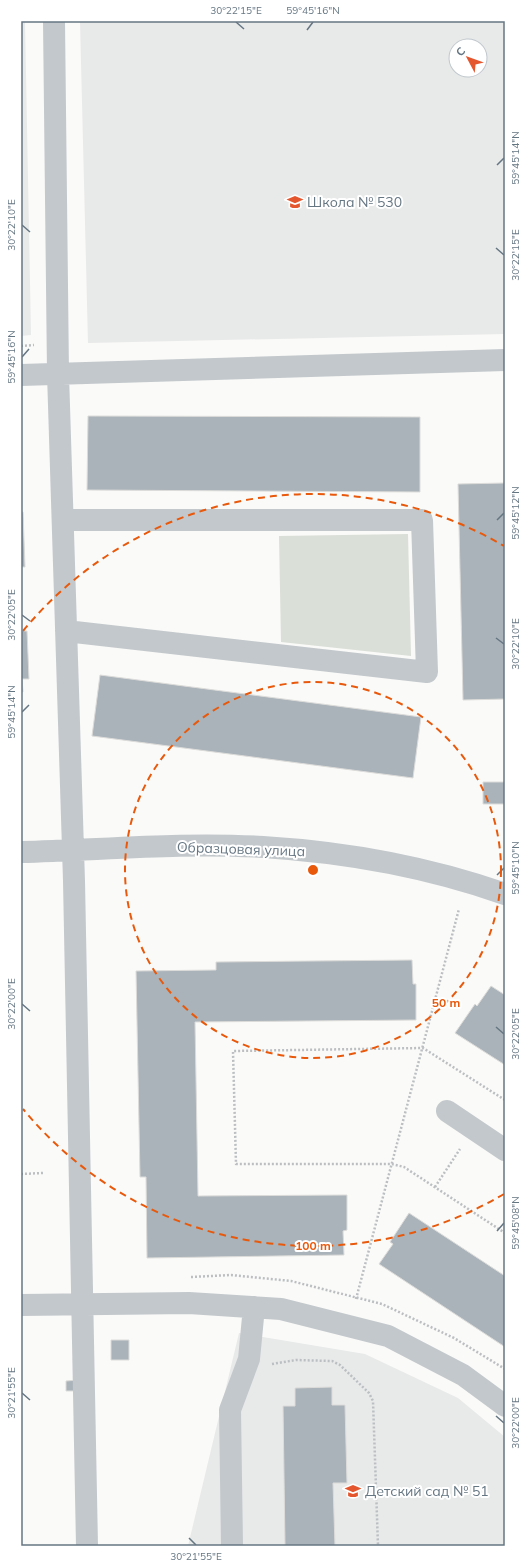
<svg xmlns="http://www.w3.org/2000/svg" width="526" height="1567" viewBox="0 0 526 1567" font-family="Mulish,sans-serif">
<rect width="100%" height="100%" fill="#fafaf8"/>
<path fill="#e8e9e9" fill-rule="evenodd" d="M 21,21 L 25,21 L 31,335 L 21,336 Z
M 80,21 L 505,21 L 505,334 L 88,343 ZM 456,46 L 480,46 L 480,70 L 456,70 Z
M 239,1333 L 365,1354 L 458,1398 L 505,1437 L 505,1546 L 188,1546 Z"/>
<path fill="#dadfd7" d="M 408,534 L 411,656 L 281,642 L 279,536 Z"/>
<path fill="#aab3b9" stroke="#dcdcda" d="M 88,416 L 420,417 L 420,492 L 87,490 Z
M 505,483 L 505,699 L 463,700 L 458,484 Z
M 21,512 L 23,512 L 25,567 L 21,567 Z
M 21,621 L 21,631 L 27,631 L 29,679 L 22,679 L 23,692 L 21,692 Z
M 100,675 L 421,717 L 413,778 L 92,736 Z
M 483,782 L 505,782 L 505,804 L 483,804 Z
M 412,960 L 413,984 L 416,984 L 416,1020 L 195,1022 L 198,1196 L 347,1195 L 347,1230 L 343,1231 L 344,1255 L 147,1258 L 146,1177 L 140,1177 L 136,971 L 216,970 L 216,962 Z
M 491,986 L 505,995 L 505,1065 L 455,1033 L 475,1004 L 477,1006 Z
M 409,1213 L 505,1276 L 505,1347 L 379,1264 L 393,1244 L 390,1242 Z
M 111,1340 L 129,1340 L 129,1360 L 111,1360 Z
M 79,1380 L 79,1391 L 66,1391 L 66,1381 Z
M 332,1387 L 332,1405 L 345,1405 L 347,1483 L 333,1483 L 335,1546 L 285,1546 L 283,1406 L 295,1406 L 295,1388 Z"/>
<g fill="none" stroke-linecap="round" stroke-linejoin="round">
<path stroke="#bbbfc2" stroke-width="2.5" stroke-dasharray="2 2" stroke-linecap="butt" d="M 21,346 L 34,345
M 505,1100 L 423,1048 L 233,1051 L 236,1164 L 392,1164 L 404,1167 L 505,1233
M 21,1174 L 43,1173
M 435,1187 L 460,1149
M 191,1277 L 231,1275 L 291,1281 L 382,1304 L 454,1338 L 505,1369
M 356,1299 L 459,909
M 272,1364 L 296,1360 L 332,1361 L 340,1365 L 369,1393 L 373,1401 L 378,1546"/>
<path stroke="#c3c8cc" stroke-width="22" d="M 54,21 L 58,374 L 74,881 L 87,1546
M 21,375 L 505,360
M 63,520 L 422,520 L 427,672 L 66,631
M 21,852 C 101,850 182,842 263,847 C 344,852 428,867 505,894
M 447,1111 L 505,1150
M 21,1305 L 189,1303 L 281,1309 L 388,1336 L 463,1375 L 505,1406
M 232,1546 L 230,1410 L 249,1359 L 254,1307"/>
</g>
<path fill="none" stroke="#657683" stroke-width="1.5" d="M 236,22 L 244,29M 307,30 L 313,22M 497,165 L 504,158M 22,225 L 30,232M 496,248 L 504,255M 22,357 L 29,349M 497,520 L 504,513M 22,615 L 30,621M 496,638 L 504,644M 22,712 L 29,705M 497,875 L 504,868M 22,1004 L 30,1011M 496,1027 L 504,1034M 497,1231 L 504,1223M 22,1393 L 30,1400M 496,1416 L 504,1423M 189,1538 L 196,1545"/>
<g fill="none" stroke="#e8590c" stroke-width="2" stroke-dasharray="7 5">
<circle cx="313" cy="870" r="188"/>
<path d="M504 1194A376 376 0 0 1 23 1109M23 631A376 376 0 0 1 504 546"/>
</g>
<defs>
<symbol id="school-bare" viewBox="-9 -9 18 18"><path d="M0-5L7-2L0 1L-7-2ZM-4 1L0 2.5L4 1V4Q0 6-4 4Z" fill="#e4572e" stroke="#fff" stroke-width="2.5" paint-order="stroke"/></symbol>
</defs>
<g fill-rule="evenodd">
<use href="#school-bare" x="284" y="191" width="22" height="22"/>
<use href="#school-bare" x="342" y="1480" width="22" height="22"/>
</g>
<g text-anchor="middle" stroke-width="4" stroke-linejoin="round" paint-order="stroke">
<g font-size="14" fill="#657683" stroke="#fff" text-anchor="start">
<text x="307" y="207">Школа № 530</text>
<text x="365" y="1496">Детский сад № 51</text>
</g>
<g font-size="14" fill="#657683" stroke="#fff">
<text transform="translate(241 849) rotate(2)" y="5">Образцовая улица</text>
</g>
</g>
<circle cx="313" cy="870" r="6" fill="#e8590c" stroke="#fff" stroke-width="2"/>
<g font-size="12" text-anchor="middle" font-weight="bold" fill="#e8590c" stroke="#fff" stroke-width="4" stroke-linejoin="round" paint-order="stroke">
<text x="446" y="1007">50 m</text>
<text x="313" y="1250">100 m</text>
</g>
<rect width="526" height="1567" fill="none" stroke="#ffffff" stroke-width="44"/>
<g transform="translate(468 58) rotate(311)"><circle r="19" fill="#ffffff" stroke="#c1c8cd"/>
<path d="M0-3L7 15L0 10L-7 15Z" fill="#e4572e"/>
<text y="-6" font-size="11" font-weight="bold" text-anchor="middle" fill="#657683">С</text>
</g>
<rect x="22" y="22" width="482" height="1523" fill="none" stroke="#657683" stroke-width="1.5"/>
<g font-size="10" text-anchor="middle" fill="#657683">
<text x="236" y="14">30°22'15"E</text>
<text x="313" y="14">59°45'16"N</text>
<text transform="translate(515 158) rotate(-90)" y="4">59°45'14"N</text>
<text transform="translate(11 225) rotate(-90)" y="4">30°22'10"E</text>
<text transform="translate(515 255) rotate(-90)" y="4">30°22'15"E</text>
<text transform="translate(11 357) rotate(-90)" y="4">59°45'16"N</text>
<text transform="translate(515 513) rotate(-90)" y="4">59°45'12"N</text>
<text transform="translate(11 615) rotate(-90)" y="4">30°22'05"E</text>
<text transform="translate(515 644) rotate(-90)" y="4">30°22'10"E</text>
<text transform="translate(11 712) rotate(-90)" y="4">59°45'14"N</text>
<text transform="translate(515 868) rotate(-90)" y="4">59°45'10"N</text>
<text transform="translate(11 1004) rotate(-90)" y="4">30°22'00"E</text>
<text transform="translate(515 1034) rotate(-90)" y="4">30°22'05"E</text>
<text transform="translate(515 1223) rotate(-90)" y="4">59°45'08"N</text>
<text transform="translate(11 1393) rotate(-90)" y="4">30°21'55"E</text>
<text transform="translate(515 1423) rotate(-90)" y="4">30°22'00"E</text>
<text x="196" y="1560">30°21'55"E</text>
</g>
</svg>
